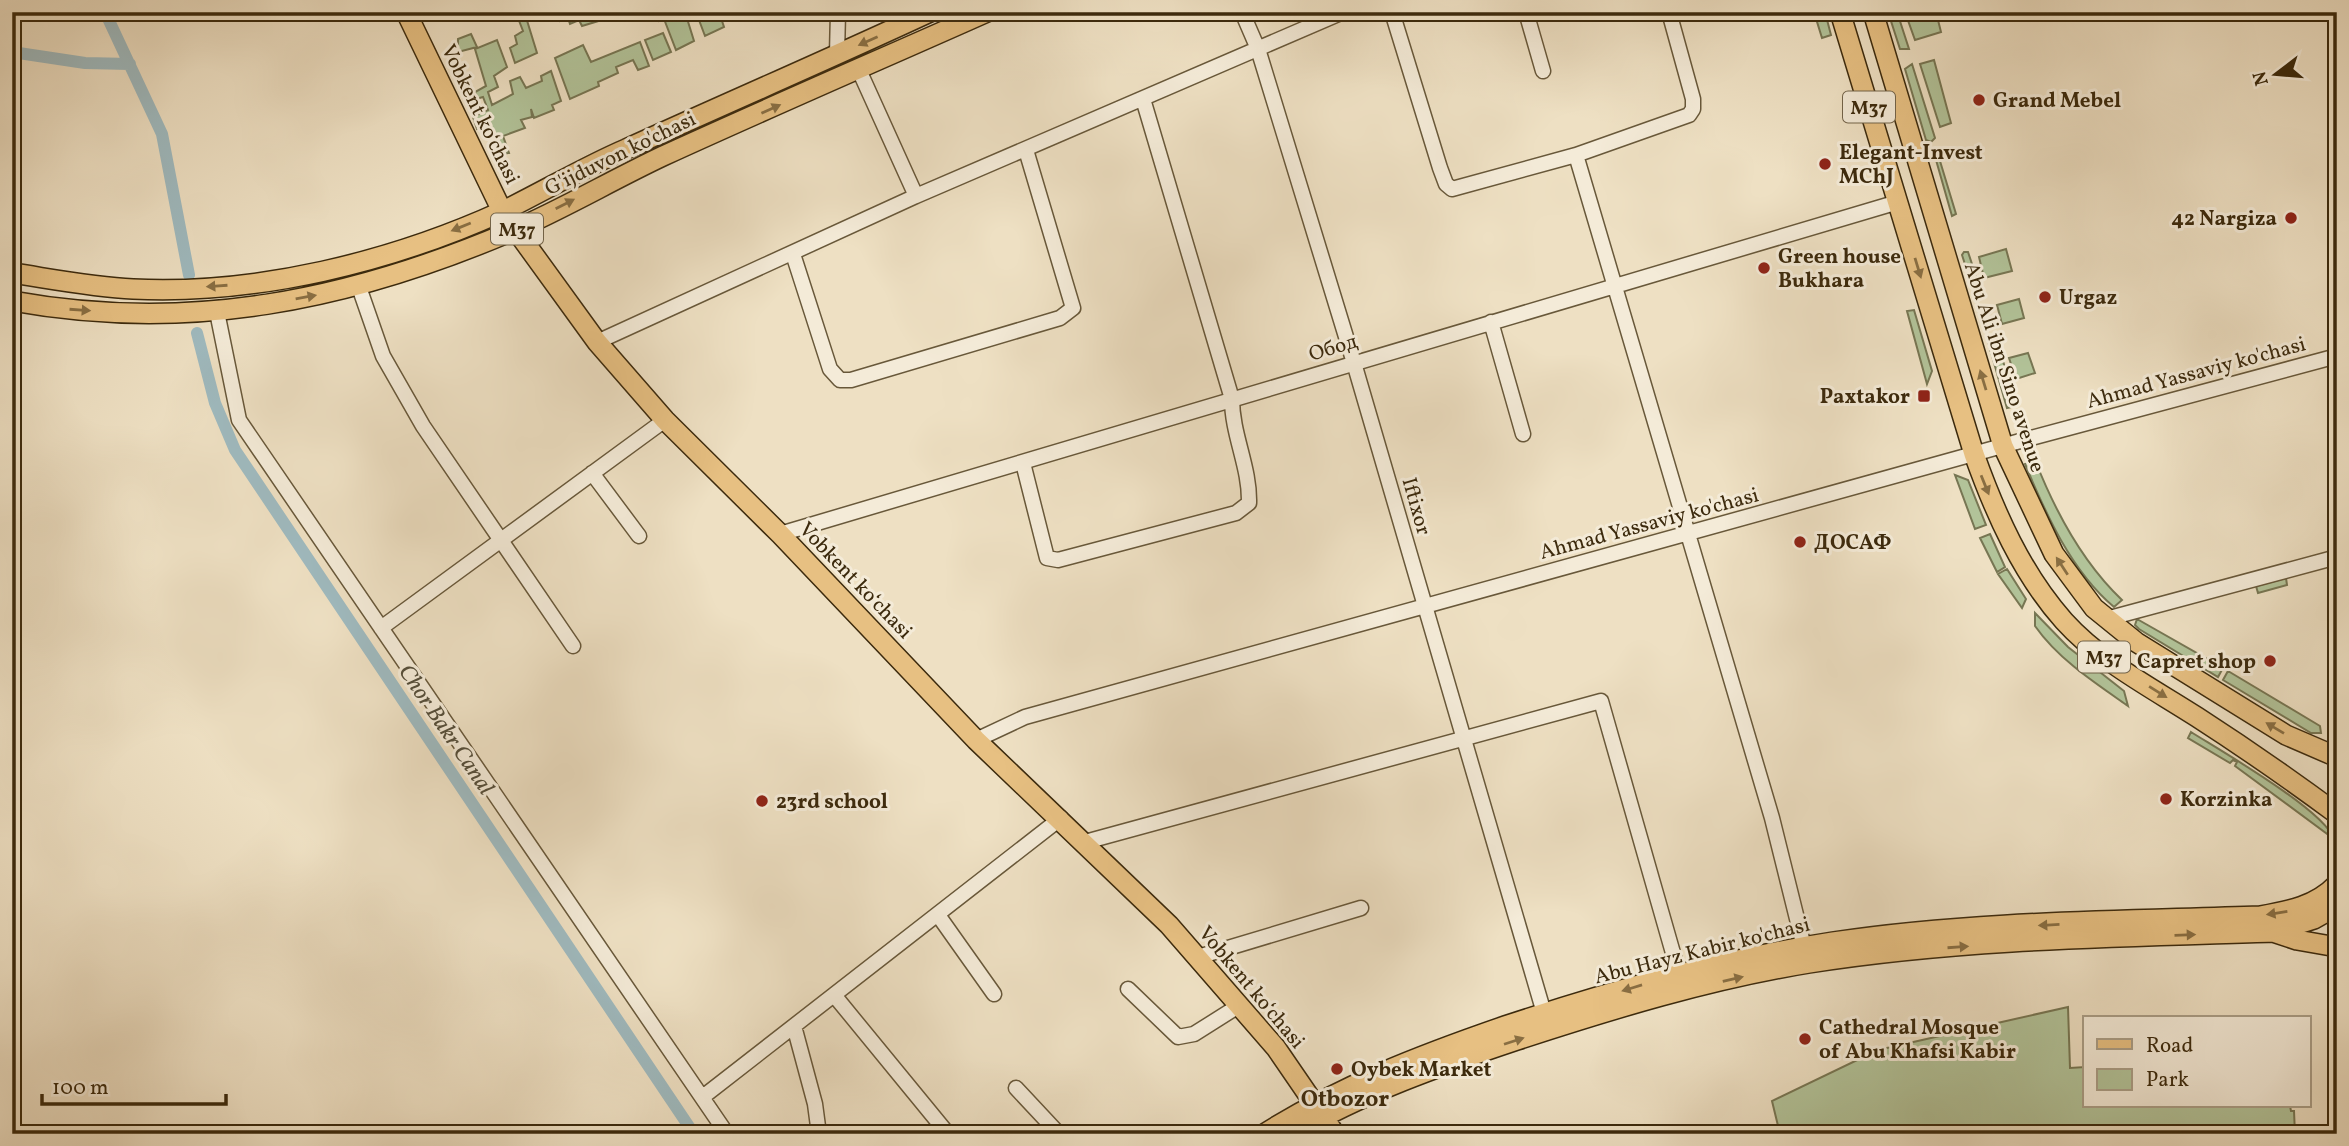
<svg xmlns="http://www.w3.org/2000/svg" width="2349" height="1146" viewBox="0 0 2349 1146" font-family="Vollkorn,serif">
<rect width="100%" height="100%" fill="#eee0c3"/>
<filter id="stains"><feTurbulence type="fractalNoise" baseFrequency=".00286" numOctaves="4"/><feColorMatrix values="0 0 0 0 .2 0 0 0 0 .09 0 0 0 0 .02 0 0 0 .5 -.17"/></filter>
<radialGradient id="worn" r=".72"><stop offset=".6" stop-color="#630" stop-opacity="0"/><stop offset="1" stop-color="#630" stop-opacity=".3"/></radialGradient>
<path fill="#b2c399" stroke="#777653" stroke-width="2" d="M 557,12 L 603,12 L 605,19 L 582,26 L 579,20 L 570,24 L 568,18 L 560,21 Z
M 655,12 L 685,12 L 694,41 L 676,50 L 664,19 L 659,21 Z
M 696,12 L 719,12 L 724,27 L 705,36 Z
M 1814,12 L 1825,12 L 1831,35 L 1822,38 Z
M 1892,12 L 1897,12 L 1909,49 L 1900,49 L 1890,18 Z
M 1905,12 L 1936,12 L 1941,32 L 1915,40 Z
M 525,14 L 537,53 L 515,63 L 510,48 L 517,44 L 515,36 L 523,31 L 518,18 Z
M 663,33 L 671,52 L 653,60 L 645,40 Z
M 471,34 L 477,47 L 458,52 L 458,39 Z
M 497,40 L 507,67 L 494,76 L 498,87 L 488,92 L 492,105 L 513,94 L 510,81 L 520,77 L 526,88 L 542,81 L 541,76 L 551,71 L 561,101 L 552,105 L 554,110 L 534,118 L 531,109 L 532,117 L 521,120 L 525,128 L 503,136 L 509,153 L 503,154 L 490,125 L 477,129 L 473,117 L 488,110 L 483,97 L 476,99 L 475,92 L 486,86 L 475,49 Z
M 640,42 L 649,66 L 638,70 L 633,60 L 616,67 L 618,73 L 598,82 L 599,86 L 570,99 L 555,58 L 583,45 L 591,62 Z
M 1934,60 L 1951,123 L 1940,127 L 1920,64 Z
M 1912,64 L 1935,138 L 1931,142 L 1926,140 L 1905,69 Z
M 1936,160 L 1940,161 L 1956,214 L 1952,216 Z
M 2006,249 L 2012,271 L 1984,278 L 1979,257 Z
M 1964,252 L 1968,252 L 1978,282 L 1976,284 L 1971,283 L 1962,255 Z
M 2019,299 L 2024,318 L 2002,324 L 1997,305 Z
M 1914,310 L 1932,371 L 1927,384 L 1907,311 Z
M 1992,339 L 1997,340 L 2016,406 L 2007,408 L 1988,342 Z
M 2028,353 L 2035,373 L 2016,379 L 2009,358 Z
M 2035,460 C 2055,511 2082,562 2122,600 L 2114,607 C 2071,571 2046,514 2025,464 Z
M 1955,475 L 1968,480 L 1986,525 L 1975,529 Z
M 1990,534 L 2005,567 L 1997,572 L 1980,538 Z
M 2007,569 L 2026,599 L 2022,608 L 1998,574 Z
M 2286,578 L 2287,585 L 2258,593 L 2256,586 Z
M 2035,613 L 2068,647 L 2124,691 L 2128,706 C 2095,683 2058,659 2035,626 Z
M 2137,619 L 2223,668 L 2218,677 L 2139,629 L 2135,625 Z
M 2228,671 L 2320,726 L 2321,733 L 2311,733 L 2223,680 Z
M 2191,732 C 2221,751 2324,810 2334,839 L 2235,766 L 2237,762 L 2233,760 L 2230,763 L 2188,738 Z
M 2068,1007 L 2070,1068 L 2085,1067 L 2085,1106 L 2290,1106 L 2291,1111 L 2294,1111 L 2295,1134 L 1780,1134 L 1772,1101 L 1878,1050 Z
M 1689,1125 L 1703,1134 L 1648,1134 Z"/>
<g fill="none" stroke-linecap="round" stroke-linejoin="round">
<path stroke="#9fbabf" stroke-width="12" d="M 105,12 L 162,134 L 189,275
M 12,52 L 85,63 L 130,64
M 197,333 L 215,403 L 235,450 L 694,1134"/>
<defs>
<path id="minor" d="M 1242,12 L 1258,49 L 1354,363 L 1544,1013
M 1392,12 L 1440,168 L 1446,184 L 1452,189 L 1576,155 L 1689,115 L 1693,109 L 1693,99 L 1669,12
M 1526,12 L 1543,71
M 837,54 L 838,12
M 859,70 L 916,196
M 1576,155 L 1772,818 L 1804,947
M 793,254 L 830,369 L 840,380 L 851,380 L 1060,318 L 1073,308 L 1026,150
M 359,287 L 383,356 L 423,426 L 573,646
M 217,312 L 239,420 L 727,1134
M 1491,322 L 1523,434
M 597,342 L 916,196 L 1343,12
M 1023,463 L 1047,558 L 1058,560 L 1236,513 L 1249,503 C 1250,467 1232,435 1232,399 L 1143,99
M 592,473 L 639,536
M 780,534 L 1898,202
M 2106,619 L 2337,557
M 381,628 L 665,420
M 976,740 L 1025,717 L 2031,438 L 2337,356
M 1085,842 L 1601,701 L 1679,974
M 938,915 L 994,994
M 1198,957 L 1361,908
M 1128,989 L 1178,1037 L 1194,1034 L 1240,1005
M 834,995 L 948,1134
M 794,1026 L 815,1104 L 819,1134
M 1016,1088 L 1059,1134
M 704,1096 L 1061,818"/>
<path id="major" d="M 406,12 L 502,211 L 597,342 L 665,420 L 780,534 L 976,740 L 1169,925 L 1276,1048 L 1335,1134
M 1840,12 L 1974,454 C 1995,513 2022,574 2064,621 C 2101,662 2152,688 2197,717 C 2245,748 2291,780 2337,814
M 1873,12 L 2003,446 L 2054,554 L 2094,608 L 2136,642 L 2286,735 L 2337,757
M 12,273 C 52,279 93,287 133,289 C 257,295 391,262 503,211 C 544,191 584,167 626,149 C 727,103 829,59 930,12
M 12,301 C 189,333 348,301 512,231 C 563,209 612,180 663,156 C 770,107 879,60 987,12
M 2273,932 L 2297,940 L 2337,947
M 1264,1134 C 1340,1086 1421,1055 1505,1026 C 1611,991 1722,959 1833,942 C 1973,921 2118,921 2260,916 C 2289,911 2316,906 2337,884
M 1293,1134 C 1362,1093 1442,1065 1517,1040 C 1612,1009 1710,979 1809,963 C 1961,939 2118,937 2273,932 L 2314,919 L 2337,906"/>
</defs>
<use href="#minor" stroke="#68583a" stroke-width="17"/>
<use href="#major" stroke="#3c2a0d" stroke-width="22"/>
<use href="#minor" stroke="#f4ebd8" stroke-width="14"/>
<use href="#major" stroke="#e7c082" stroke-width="19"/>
</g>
<defs><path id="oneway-solid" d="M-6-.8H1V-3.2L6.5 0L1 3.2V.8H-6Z" transform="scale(1.75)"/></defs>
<g fill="#896e42">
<use href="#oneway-solid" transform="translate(868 41) rotate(156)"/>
<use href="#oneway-solid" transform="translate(771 109) rotate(-24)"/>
<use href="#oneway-solid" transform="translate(565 204) rotate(-27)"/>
<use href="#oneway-solid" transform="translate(461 227) rotate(158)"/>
<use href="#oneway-solid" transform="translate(1918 268) rotate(73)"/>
<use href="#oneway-solid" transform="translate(217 286) rotate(176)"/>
<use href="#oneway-solid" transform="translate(306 297) rotate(-10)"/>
<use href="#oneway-solid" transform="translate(80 310) rotate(4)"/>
<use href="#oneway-solid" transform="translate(1983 380) rotate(-107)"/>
<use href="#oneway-solid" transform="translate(1985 485) rotate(68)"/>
<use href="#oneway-solid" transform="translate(2062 566) rotate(-123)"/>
<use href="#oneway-solid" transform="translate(2158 692) rotate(32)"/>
<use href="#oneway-solid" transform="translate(2275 728) rotate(-149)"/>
<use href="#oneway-solid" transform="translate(2277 913) rotate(171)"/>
<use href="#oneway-solid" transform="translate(2049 925) rotate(177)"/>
<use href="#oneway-solid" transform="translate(2185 935) rotate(-2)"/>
<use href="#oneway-solid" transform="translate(1958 947) rotate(-4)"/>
<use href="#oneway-solid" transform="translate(1733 979) rotate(-13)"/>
<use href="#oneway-solid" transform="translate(1632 988) rotate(163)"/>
<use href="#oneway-solid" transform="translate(1514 1041) rotate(-18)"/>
</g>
<g fill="#8f2418" stroke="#f4ebd8" stroke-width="2.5">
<circle cx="1979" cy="100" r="7"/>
<circle cx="1825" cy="164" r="7"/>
<circle cx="2291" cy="218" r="7"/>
<circle cx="1764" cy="268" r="7"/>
<circle cx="2045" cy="297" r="7"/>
<rect x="1917" y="389" width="14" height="14" rx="3.5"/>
<circle cx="1800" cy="542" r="7"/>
<circle cx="2270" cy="661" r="7"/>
<circle cx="2166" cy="799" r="7"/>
<circle cx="762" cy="801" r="7"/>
<circle cx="1805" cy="1039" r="7"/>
<circle cx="1337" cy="1069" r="7"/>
</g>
<g text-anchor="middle" stroke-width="6" stroke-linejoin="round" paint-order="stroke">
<g fill="#f4ebd8" stroke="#73644a" stroke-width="2">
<rect x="1843" y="91.5" width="52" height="31" rx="5"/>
<rect x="491" y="213.5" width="52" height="31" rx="5"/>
<rect x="2078" y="641.5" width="52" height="31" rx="5"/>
</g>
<g font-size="19" font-weight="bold" fill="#3c2a0d">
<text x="1869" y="114">M37</text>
<text x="517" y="236">M37</text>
<text x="2104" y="664">M37</text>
</g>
<g font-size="21" font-weight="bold" fill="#3c2a0d" stroke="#f4ebd8" text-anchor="start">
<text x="1993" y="107">Grand Mebel</text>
<text x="1839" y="159">Elegant-Invest<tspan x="1839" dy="24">MChJ</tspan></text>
<text x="2277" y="225" text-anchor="end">42 Nargiza</text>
<text x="1778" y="263">Green house<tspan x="1778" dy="24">Bukhara</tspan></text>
<text x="2059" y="304">Urgaz</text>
<text x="1910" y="403" text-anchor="end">Paxtakor</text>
<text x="1814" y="549">ДОСАФ</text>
<text x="2256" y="668" text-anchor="end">Capret shop</text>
<text x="2180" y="806">Korzinka</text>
<text x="776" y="808">23rd school</text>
<text x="1819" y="1034">Cathedral Mosque<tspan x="1819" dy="24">of Abu Khafsi Kabir</tspan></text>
<text x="1351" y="1076">Oybek Market</text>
</g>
<g font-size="21" fill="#3c2a0d" stroke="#f4ebd8">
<text transform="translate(481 114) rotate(64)" y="7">Vobkent koʻchasi</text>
<text transform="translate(620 153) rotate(-26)" y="7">G'ijduvon ko'chasi</text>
<text transform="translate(1333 347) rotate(-17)" y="7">Обод</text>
<text transform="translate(2005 367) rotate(72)" y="7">Abu Ali ibn Sino avenue</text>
<text transform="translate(2196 372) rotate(-15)" y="7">Ahmad Yassaviy ko'chasi</text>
<text transform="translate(1417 506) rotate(74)" y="7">Iftixor</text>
<text transform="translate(1649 523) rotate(-15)" y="7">Ahmad Yassaviy ko'chasi</text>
<text transform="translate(856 580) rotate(46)" y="7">Vobkent koʻchasi</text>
<text transform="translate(1702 950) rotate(-14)" y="7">Abu Hayz Kabir ko'chasi</text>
<text transform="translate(1252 987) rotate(50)" y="7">Vobkent koʻchasi</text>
</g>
<g font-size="23" font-style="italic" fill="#554e3a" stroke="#f4ebd8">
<text transform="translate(447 729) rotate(56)" y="8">Chor Bakr Canal</text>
</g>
<g font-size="23" font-weight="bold" fill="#3c2a0d" stroke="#f4ebd8">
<text x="1345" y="1106">Otbozor</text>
</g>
</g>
<rect width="2349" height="1146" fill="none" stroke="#eee0c3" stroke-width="42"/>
<rect x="14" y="14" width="2321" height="1118" fill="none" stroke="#3c2a0d" stroke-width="3.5"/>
<rect x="21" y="21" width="2307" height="1104" fill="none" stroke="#3c2a0d" stroke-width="2"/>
<rect x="2083" y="1016" width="228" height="91" fill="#f4ebd8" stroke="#aa9e87" stroke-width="2"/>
<rect x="2097" y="1039" width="35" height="10" fill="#e7c082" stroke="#aa9e87" stroke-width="2"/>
<text x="2146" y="1052" font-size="21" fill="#3c2a0d">Road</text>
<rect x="2097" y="1069" width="35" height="21" fill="#b2c399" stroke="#aa9e87" stroke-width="2"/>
<text x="2146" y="1086" font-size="21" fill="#3c2a0d">Park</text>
<g transform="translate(2276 74) rotate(254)" stroke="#f4ebd8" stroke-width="5" paint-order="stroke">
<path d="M0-5L12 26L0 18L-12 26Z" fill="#3c2a0d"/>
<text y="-10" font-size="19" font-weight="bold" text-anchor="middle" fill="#3c2a0d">N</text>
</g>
<path d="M42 1094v10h184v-10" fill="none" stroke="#3c2a0d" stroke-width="3.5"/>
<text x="52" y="1094" font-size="21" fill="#3c2a0d" stroke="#f4ebd8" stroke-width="5" paint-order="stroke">100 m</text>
<rect width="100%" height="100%" filter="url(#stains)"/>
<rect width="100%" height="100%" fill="url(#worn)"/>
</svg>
